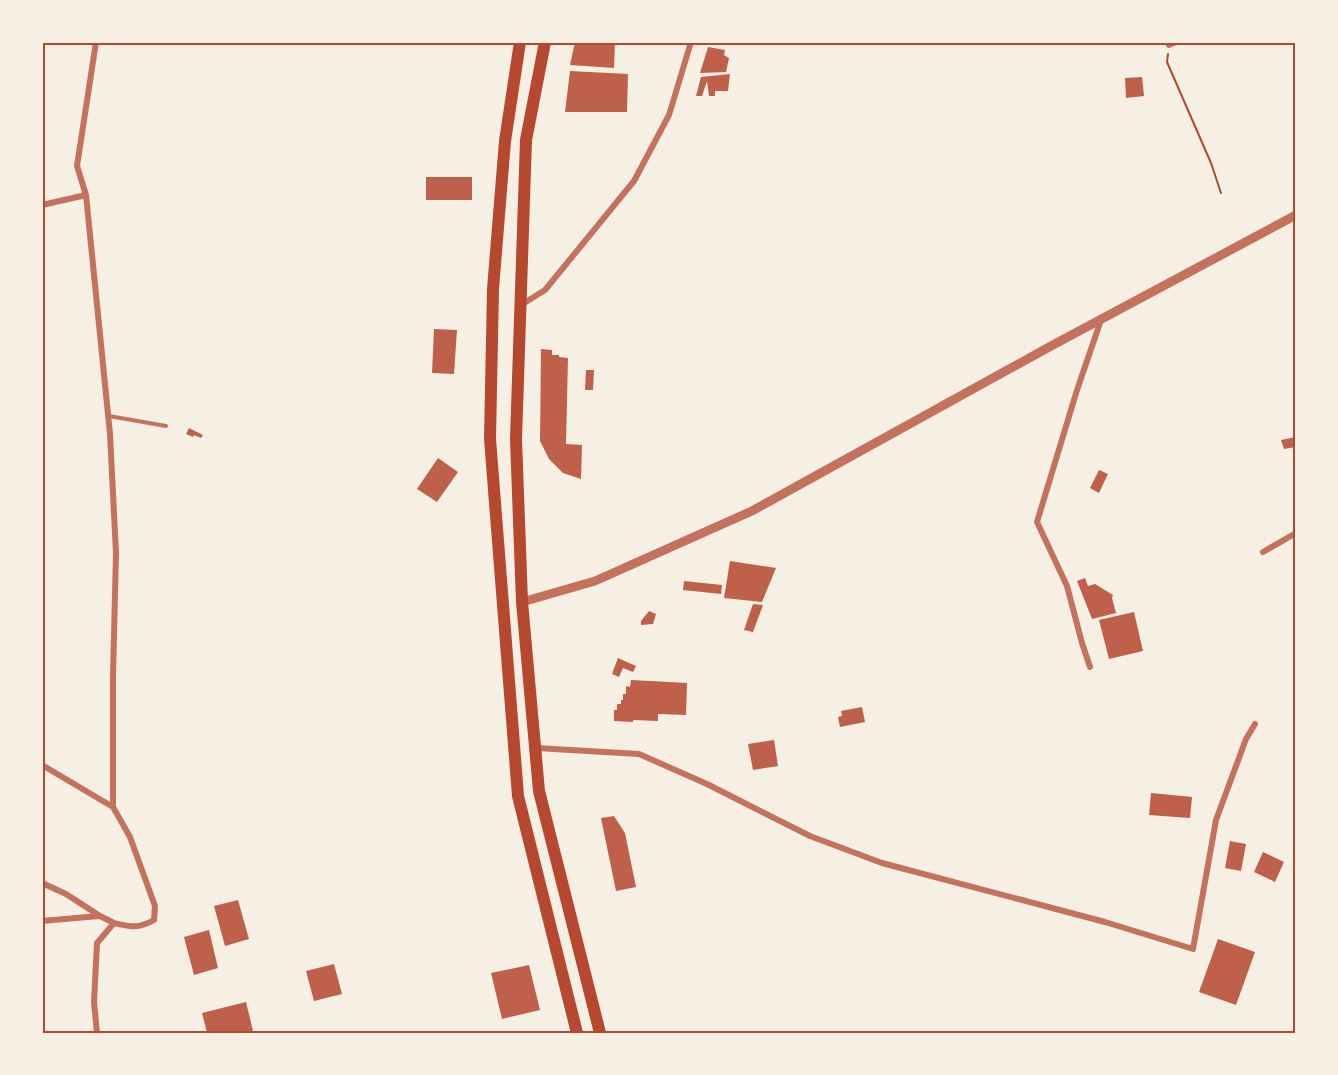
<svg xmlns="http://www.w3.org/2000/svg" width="1338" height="1075" viewBox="0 0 1338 1075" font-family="Poppins,sans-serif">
<rect width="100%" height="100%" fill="#f6efe4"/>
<path fill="#bf614a" d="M 575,42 L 615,42 L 614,68 L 570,65 Z
M 708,47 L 725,50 L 724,55 L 729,58 L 726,72 L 700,73 Z
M 570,71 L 628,74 L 627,112 L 565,112 Z
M 730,74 L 728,91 L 715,91 L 715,96 L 709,96 L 707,81 L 702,96 L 696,96 L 701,77 Z
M 1142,77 L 1144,96 L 1126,98 L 1125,78 Z
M 426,177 L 472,177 L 472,200 L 426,200 Z
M 434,329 L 457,330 L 454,374 L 432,373 Z
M 541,349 L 552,350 L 552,355 L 559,355 L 559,357 L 568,358 L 566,444 L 582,445 L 581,479 L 563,473 L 549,459 L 540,441 Z
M 586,370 L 594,370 L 593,390 L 585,390 Z
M 189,428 L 203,435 L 201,438 L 194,435 L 193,437 L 186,434 Z
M 1296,437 L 1296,447 L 1284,449 L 1281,440 Z
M 438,458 L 458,472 L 437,502 L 417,489 Z
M 1099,470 L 1108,474 L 1099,493 L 1090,488 Z
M 730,561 L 776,568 L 762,602 L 724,598 Z
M 1085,578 L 1088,586 L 1095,584 L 1113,595 L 1112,598 L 1116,613 L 1092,619 L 1077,581 Z
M 684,581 L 722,585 L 721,594 L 683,590 Z
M 753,604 L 763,605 L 753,632 L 744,630 Z
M 649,611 L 656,614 L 653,624 L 641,625 L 641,621 Z
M 1134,612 L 1143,651 L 1109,659 L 1099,620 Z
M 618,658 L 636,666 L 633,672 L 623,668 L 619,677 L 612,674 Z
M 631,680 L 687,683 L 686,715 L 658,714 L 658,721 L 633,720 L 633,722 L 614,721 L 614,710 L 617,710 L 617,704 L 621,704 L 621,700 L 623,700 L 623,694 L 626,694 L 626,686 L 630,687 Z
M 862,707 L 865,722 L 840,727 L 838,717 L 842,716 L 841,711 Z
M 774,740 L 778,766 L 753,770 L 748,744 Z
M 1151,793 L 1192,797 L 1190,818 L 1149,815 Z
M 614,816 L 625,833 L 636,887 L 616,891 L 601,818 Z
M 1230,841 L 1246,844 L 1241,871 L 1225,868 Z
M 1263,852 L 1284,862 L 1275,882 L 1254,872 Z
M 238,900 L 249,939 L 225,946 L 214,906 Z
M 209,930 L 218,968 L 194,975 L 184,937 Z
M 1218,939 L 1255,952 L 1236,1005 L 1199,992 Z
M 334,964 L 342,994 L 314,1001 L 306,971 Z
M 529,965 L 540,1010 L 502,1019 L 491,973 Z
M 246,1002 L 253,1031 L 247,1033 L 207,1033 L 202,1013 Z"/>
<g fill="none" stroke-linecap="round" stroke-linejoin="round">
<path stroke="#b5482f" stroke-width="2" d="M 1168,54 L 1167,62 L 1211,163 L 1221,193"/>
<path stroke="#c5725c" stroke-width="4" d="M 109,416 L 166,426"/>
<path stroke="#c5725c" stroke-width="6" d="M 96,42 L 77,166 L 86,195 L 110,434 L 116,553 L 113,676 L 113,807
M 1168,42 L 1169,45 L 1176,42
M 42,205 L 86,195
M 521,305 L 545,290 L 634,181 L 669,115 L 691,42
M 1263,552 L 1296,533
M 1090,667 L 1082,643 L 1067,586 L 1037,522 L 1077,390 L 1101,320
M 536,748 L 639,754 L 707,784 L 810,836 L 882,863 L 1105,922 L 1193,949 L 1216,820 L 1246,739 L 1255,724
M 42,765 L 113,807 L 130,837 L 155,906 L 154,920 C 138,929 131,927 114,923
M 42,883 L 66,894 L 100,916 L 114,923 L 97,943 L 94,1002 L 97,1033
M 42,921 L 99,916"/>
<path stroke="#c5725c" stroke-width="9" d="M 522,602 L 595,581 L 752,511 L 1051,346 L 1296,215"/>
<path stroke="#b5482f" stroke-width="12" d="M 520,42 L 505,141 L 493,289 L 490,439 L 518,796 L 577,1033
M 545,42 L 526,140 L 516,439 L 522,602 L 539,791 L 600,1033"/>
</g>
<rect width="1338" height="1075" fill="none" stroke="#f6efe4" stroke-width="87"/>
<rect x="44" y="44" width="1250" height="988" fill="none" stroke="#b5482f" stroke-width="2"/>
</svg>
